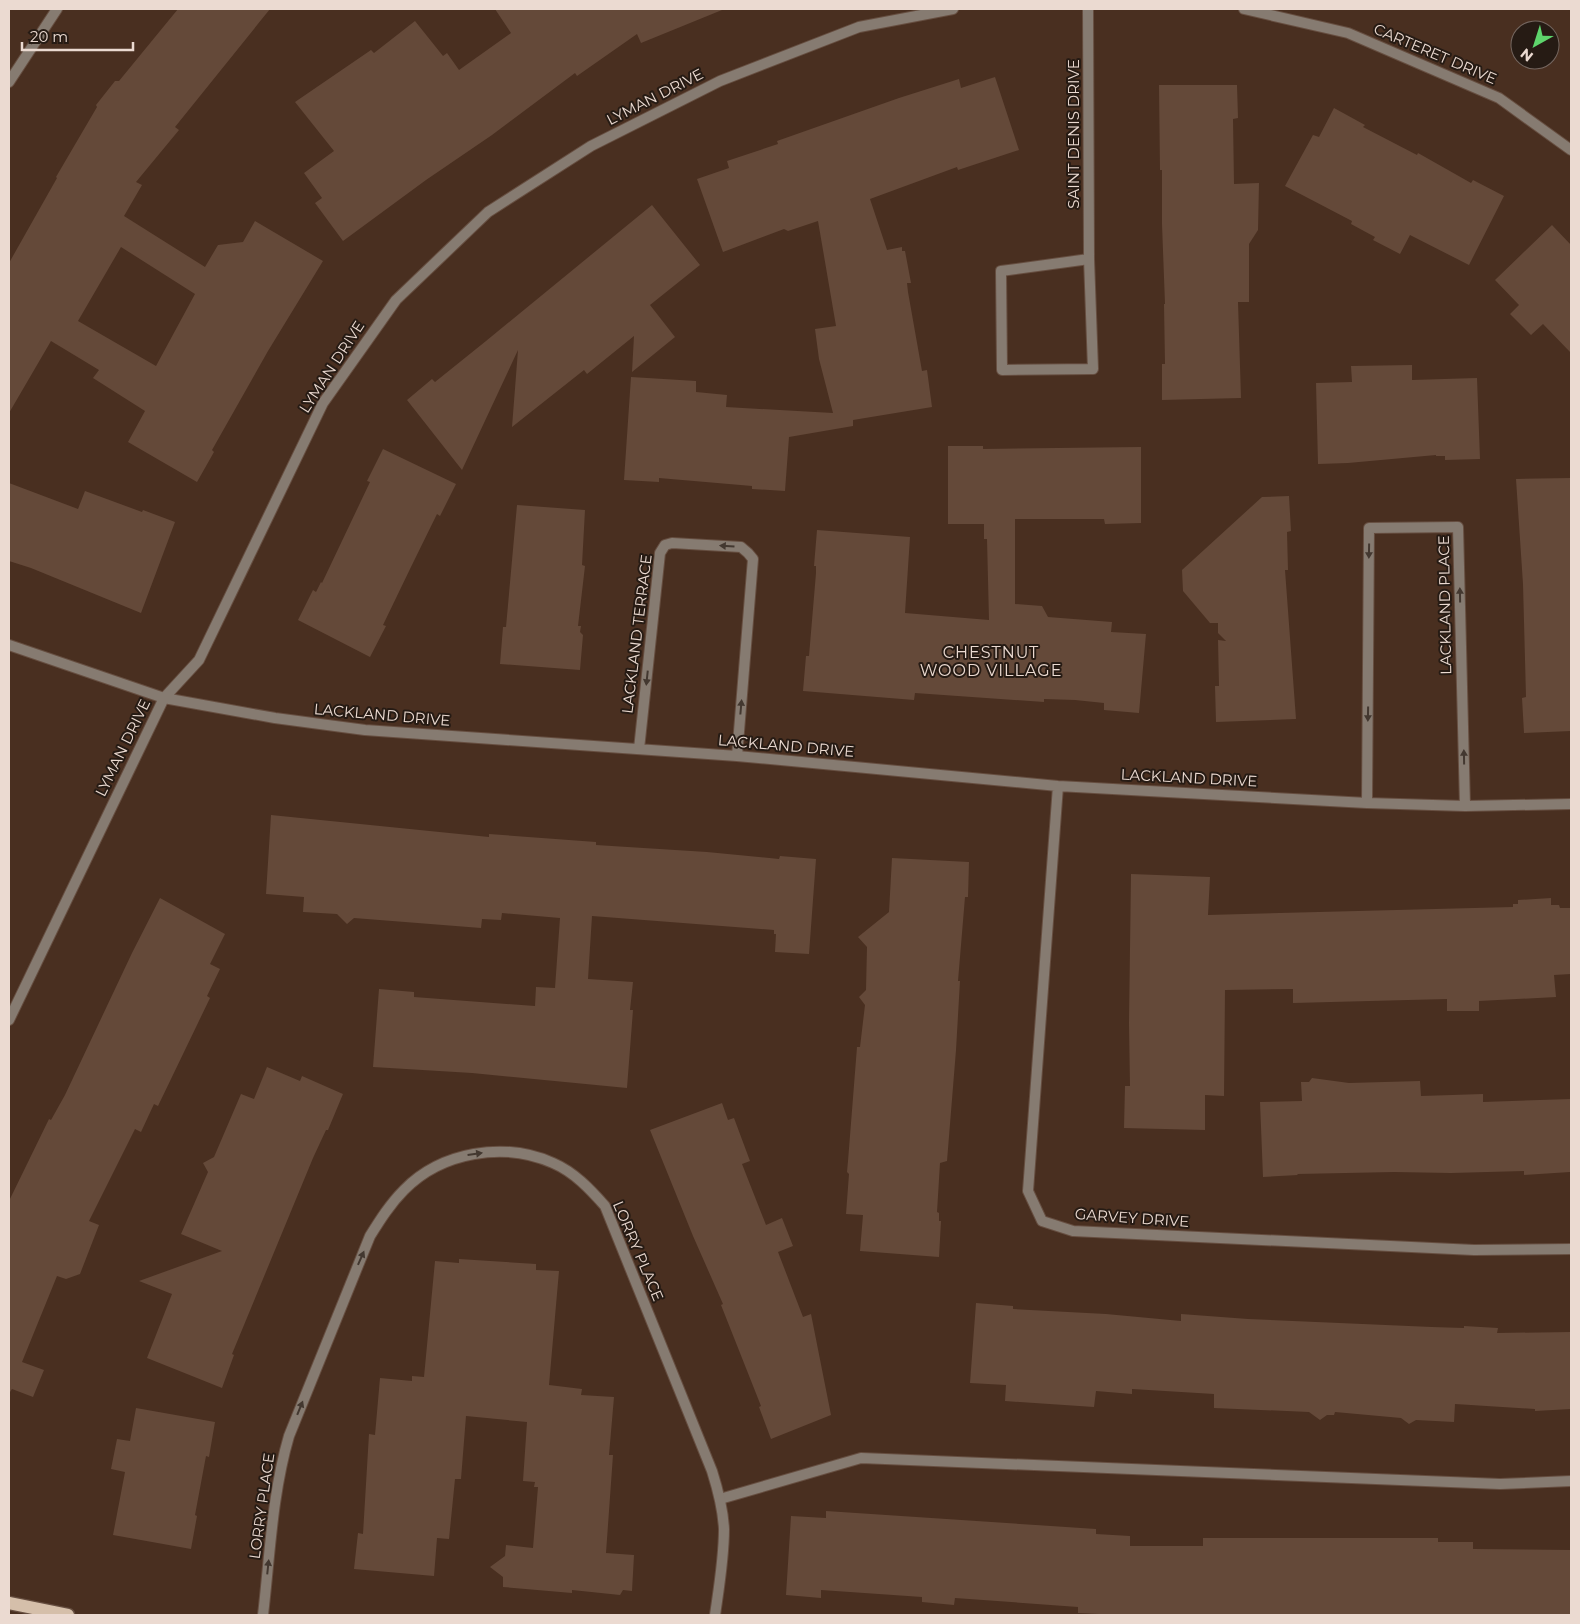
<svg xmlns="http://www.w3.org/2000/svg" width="1580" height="1624" viewBox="0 0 1580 1624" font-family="Montserrat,sans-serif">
<rect width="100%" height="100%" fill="#492f20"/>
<path fill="#644939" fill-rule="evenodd" d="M 178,9 L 270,9 L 175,127 L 179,130 L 136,182 L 142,185 L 124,216 L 205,267 L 218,245 L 243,242 L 255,221 L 323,261 L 268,351 L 212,450 L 214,452 L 197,482 L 128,442 L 145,411 L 93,378 L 99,370 L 51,341 L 9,413 L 9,263 L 57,178 L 56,177 L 97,107 L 96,105 L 115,81 L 119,81 ZM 121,247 L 195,294 L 156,366 L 78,321 Z
M 495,9 L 722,9 L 722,10 L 641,43 L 637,34 L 577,76 L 575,73 L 492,135 L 426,180 L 343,241 L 315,203 L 322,198 L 304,173 L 334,151 L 295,102 L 371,50 L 374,53 L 415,21 L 443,56 L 447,53 L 459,70 L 511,33 Z
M 995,77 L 1019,150 L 958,170 L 957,167 L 870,199 L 887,250 L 902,247 L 902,251 L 905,251 L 911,283 L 907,283 L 908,292 L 922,371 L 927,370 L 932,407 L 853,420 L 853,426 L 789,437 L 785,491 L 752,489 L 752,486 L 659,478 L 659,482 L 624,480 L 631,377 L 696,381 L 696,392 L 727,395 L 726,407 L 833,413 L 819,359 L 815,329 L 836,326 L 818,221 L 788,231 L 784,229 L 723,252 L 697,179 L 729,168 L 727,161 L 778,144 L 777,141 L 899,98 L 959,79 L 961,88 Z
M 1159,85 L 1237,85 L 1238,118 L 1233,119 L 1234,184 L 1259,183 L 1258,230 L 1249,244 L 1249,302 L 1238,302 L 1241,398 L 1162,400 L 1162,364 L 1165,364 L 1164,304 L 1165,304 L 1162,224 L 1162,170 L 1160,170 Z
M 1334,108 L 1365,125 L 1363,127 L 1417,155 L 1418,153 L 1471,183 L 1473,180 L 1504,196 L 1469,265 L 1410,235 L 1400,254 L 1373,240 L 1375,237 L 1351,224 L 1352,221 L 1285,186 L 1313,135 L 1319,137 Z
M 652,205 L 700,265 L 650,305 L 675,337 L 632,372 L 634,336 L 587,374 L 584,370 L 512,427 L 518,350 L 462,470 L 407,400 L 432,379 L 435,382 L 486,341 Z
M 1552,225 L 1571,245 L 1571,353 L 1543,324 L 1531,335 L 1510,314 L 1519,305 L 1495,280 Z
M 1412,365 L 1412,380 L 1477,378 L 1480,459 L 1445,460 L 1445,456 L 1436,456 L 1436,455 L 1348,463 L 1318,464 L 1316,383 L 1352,382 L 1351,366 Z
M 948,446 L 983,446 L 983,449 L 1141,447 L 1141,523 L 1105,524 L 1104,519 L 1015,519 L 1015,604 L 1042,606 L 1048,617 L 1112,622 L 1111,632 L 1146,634 L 1139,713 L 1104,710 L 1104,703 L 1075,700 L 1044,699 L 1044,702 L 915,693 L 914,700 L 803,691 L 806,656 L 809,656 L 816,573 L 816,566 L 814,566 L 817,530 L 910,537 L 905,613 L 989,620 L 987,539 L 984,539 L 984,524 L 948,524 Z
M 383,449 L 456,484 L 440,516 L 437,514 L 410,569 L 383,625 L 386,626 L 370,657 L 298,620 L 313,590 L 316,592 L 321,582 L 322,583 L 370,482 L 367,481 Z
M 1571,478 L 1571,731 L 1524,733 L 1522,698 L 1526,697 L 1523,584 L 1516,479 Z
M 9,483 L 78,509 L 85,491 L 142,512 L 143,510 L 175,522 L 141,613 L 31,568 L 9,561 Z
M 1289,496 L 1291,531 L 1287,532 L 1288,570 L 1285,570 L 1296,719 L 1216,722 L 1215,686 L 1219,686 L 1218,640 L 1226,641 L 1218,633 L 1218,623 L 1210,623 L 1183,591 L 1182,570 L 1262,497 Z
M 517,505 L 585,510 L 582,565 L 585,566 L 578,626 L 581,626 L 580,632 L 583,635 L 580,670 L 500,664 L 503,627 L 506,627 Z
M 271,815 L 489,837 L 489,834 L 596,842 L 596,845 L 707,852 L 779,859 L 780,856 L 816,859 L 809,954 L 775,952 L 776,934 L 774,934 L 774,930 L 592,916 L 588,979 L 633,982 L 630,1010 L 633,1010 L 627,1088 L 472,1073 L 373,1067 L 379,989 L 414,992 L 414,997 L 535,1006 L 536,987 L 555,988 L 560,918 L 502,913 L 501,920 L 482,919 L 481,928 L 354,918 L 347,924 L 337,914 L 303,912 L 304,897 L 266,894 Z
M 892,858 L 969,862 L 968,897 L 965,897 L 958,981 L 960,981 L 956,1050 L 947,1161 L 940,1163 L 937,1212 L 939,1213 L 939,1221 L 941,1221 L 939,1257 L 860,1251 L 863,1215 L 846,1214 L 849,1174 L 847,1172 L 848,1161 L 857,1047 L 860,1047 L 865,1005 L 859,997 L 866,990 L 867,947 L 858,937 L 889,912 Z
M 1131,874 L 1210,877 L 1208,915 L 1513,907 L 1513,904 L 1518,904 L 1518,900 L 1551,898 L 1551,905 L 1559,905 L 1560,908 L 1571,908 L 1571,974 L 1554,975 L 1556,997 L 1479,1001 L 1479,1011 L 1447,1011 L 1447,999 L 1293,1003 L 1293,989 L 1225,990 L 1224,1096 L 1205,1095 L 1205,1130 L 1124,1128 L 1125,1086 L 1130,1086 L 1129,1023 Z
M 160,898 L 225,934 L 210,964 L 220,969 L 207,996 L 210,998 L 158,1106 L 154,1104 L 141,1132 L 135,1129 L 89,1221 L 99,1225 L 80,1274 L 66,1279 L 57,1276 L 22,1362 L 44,1370 L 33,1397 L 12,1389 L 10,1392 L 9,1392 L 9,1201 L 49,1119 L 51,1120 L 65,1095 L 132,953 Z
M 267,1067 L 300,1081 L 302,1076 L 343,1094 L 328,1130 L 326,1130 L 313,1158 L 232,1354 L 234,1355 L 222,1388 L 147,1358 L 172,1294 L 139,1281 L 222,1251 L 181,1234 L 208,1172 L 203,1163 L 214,1157 L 241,1094 L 254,1099 Z
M 1312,1078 L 1349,1083 L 1420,1081 L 1421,1096 L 1483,1094 L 1483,1102 L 1571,1099 L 1571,1168 L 1570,1168 L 1570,1172 L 1524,1175 L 1524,1171 L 1451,1173 L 1394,1172 L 1297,1174 L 1298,1175 L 1263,1177 L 1260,1102 L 1302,1101 L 1301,1082 L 1309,1082 Z
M 722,1103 L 728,1120 L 734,1118 L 750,1161 L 742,1164 L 766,1225 L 782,1218 L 793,1246 L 778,1252 L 803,1317 L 811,1314 L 831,1415 L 771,1439 L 759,1407 L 761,1406 L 721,1305 L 723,1304 L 693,1236 L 650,1130 Z
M 459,1259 L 536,1264 L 536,1270 L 559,1271 L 549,1385 L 582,1389 L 581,1395 L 614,1397 L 609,1455 L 613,1455 L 606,1553 L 634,1555 L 632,1591 L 623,1590 L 620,1595 L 572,1590 L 572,1593 L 503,1587 L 503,1577 L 490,1567 L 505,1556 L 506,1545 L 533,1548 L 538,1487 L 534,1487 L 535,1482 L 523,1481 L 527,1422 L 466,1416 L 461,1479 L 455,1479 L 449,1539 L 437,1538 L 434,1576 L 354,1569 L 358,1533 L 363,1534 L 369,1434 L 375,1435 L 380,1378 L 412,1381 L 412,1376 L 424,1377 L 435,1261 L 459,1263 Z
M 976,1303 L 1013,1306 L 1013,1309 L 1106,1314 L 1181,1321 L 1181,1314 L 1248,1319 L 1432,1327 L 1464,1328 L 1464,1326 L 1498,1328 L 1497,1333 L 1571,1332 L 1571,1409 L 1535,1411 L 1535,1409 L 1455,1404 L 1454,1422 L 1416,1420 L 1409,1424 L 1401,1418 L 1335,1412 L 1334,1415 L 1327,1415 L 1320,1420 L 1309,1412 L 1214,1408 L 1214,1394 L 1132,1389 L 1132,1394 L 1096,1391 L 1094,1407 L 1005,1401 L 1006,1385 L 970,1383 Z
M 136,1408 L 215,1422 L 209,1457 L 206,1456 L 195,1515 L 197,1516 L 191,1549 L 113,1535 L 125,1472 L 111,1469 L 117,1439 L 130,1441 Z
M 826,1511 L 1096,1529 L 1096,1534 L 1130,1536 L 1130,1546 L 1203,1546 L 1203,1538 L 1438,1538 L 1438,1542 L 1473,1542 L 1473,1549 L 1571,1550 L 1571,1615 L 1119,1615 L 1078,1613 L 1078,1607 L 955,1598 L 954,1605 L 922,1602 L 922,1597 L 821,1590 L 821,1598 L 786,1595 L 791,1516 L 826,1518 Z"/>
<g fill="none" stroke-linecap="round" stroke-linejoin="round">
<defs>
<path id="service" d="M 720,1499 L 861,1458 L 1500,1484 L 1571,1481"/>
<path id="minor" d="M 1088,9 L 1089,259
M 1244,9 L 1348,33 L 1499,98 L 1571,150
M 9,82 L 57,9
M 1089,259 L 1093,369 L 1002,370 L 1001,271 Z
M 9,645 L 164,698 L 275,718 L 365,730 L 737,756 L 1058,786 L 1367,803 L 1465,806 L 1571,804
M 639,749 L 660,553 L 665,545 L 672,543 L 741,547 L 748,553 L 753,559 L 737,756
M 1058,786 L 1028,1191 L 1042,1221 L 1073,1231 L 1474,1250 L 1571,1249
M 1367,803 L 1369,528 L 1458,527 L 1465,806
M 9,1020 L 164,698 L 199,660 L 323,403 L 396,300 L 488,212 L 591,146 L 720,81 L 859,27 L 953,9
M 263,1615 C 270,1555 272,1494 289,1436 L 370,1236 C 380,1220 390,1204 404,1190 C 441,1152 504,1141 553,1163 C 574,1172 590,1189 605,1206 L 712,1471 C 718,1490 723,1509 724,1529 C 724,1558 719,1587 715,1615"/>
<path id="primary" d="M 9,1603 L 68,1615"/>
</defs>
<use href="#service" stroke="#664e40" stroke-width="12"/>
<use href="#minor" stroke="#664e40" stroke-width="12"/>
<use href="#primary" stroke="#664e40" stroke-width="15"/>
<use href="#service" stroke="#867b71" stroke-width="10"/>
<use href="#minor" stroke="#867b71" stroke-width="10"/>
<use href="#primary" stroke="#d5bfaa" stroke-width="12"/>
</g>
<defs><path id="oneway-solid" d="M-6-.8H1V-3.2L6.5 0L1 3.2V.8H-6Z" transform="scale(1.25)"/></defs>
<g fill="#433830">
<use href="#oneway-solid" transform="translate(727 546) rotate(-176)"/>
<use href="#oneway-solid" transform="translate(1369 551) rotate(91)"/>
<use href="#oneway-solid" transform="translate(1460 595) rotate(-91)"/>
<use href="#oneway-solid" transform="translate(647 678) rotate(96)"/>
<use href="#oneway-solid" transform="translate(741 707) rotate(-85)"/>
<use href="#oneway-solid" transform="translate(1368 714) rotate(91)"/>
<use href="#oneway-solid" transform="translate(1464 757) rotate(-91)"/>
<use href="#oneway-solid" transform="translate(475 1154) rotate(-8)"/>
<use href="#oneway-solid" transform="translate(361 1258) rotate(-66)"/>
<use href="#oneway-solid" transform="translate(300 1408) rotate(-68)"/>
<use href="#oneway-solid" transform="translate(268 1567) rotate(-84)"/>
</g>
<g text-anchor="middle" stroke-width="4" stroke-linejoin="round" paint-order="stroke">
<g font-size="15" fill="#ebdad1" stroke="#261b14">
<text transform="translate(1435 54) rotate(23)" y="5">CARTERET DRIVE</text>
<text transform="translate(655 97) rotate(-27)" y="5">LYMAN DRIVE</text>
<text transform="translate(1074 134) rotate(-90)" y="5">SAINT DENIS DRIVE</text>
<text transform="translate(332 367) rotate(-57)" y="5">LYMAN DRIVE</text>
<text transform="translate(1445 605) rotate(-91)" y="5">LACKLAND PLACE</text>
<text transform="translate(637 634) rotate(-83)" y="5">LACKLAND TERRACE</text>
<text transform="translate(382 715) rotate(5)" y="5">LACKLAND DRIVE</text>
<text transform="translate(786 746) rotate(5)" y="5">LACKLAND DRIVE</text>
<text transform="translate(123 748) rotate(-64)" y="5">LYMAN DRIVE</text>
<text transform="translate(1189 778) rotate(3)" y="5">LACKLAND DRIVE</text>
<text transform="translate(1132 1218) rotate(4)" y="5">GARVEY DRIVE</text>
<text transform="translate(638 1251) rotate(67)" y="5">LORRY PLACE</text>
<text transform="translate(262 1506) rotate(-82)" y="5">LORRY PLACE</text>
</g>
<g font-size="16" letter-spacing="1" fill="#ebdad1" stroke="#261b14">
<text x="991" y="658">CHESTNUT<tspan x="991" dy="18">WOOD VILLAGE</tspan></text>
</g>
</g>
<rect width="1580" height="1624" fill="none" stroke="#ebdad1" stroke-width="20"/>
<g transform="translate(1535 45) rotate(219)"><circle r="24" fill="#261b14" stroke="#756760"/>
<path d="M0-4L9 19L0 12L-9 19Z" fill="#5ed56c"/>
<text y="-8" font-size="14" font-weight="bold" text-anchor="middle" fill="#ebdad1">N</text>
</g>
<path d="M22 42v8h111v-8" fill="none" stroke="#ebdad1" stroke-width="2.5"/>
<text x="30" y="42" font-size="15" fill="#ebdad1" stroke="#261b14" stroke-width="4" paint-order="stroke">20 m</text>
</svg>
